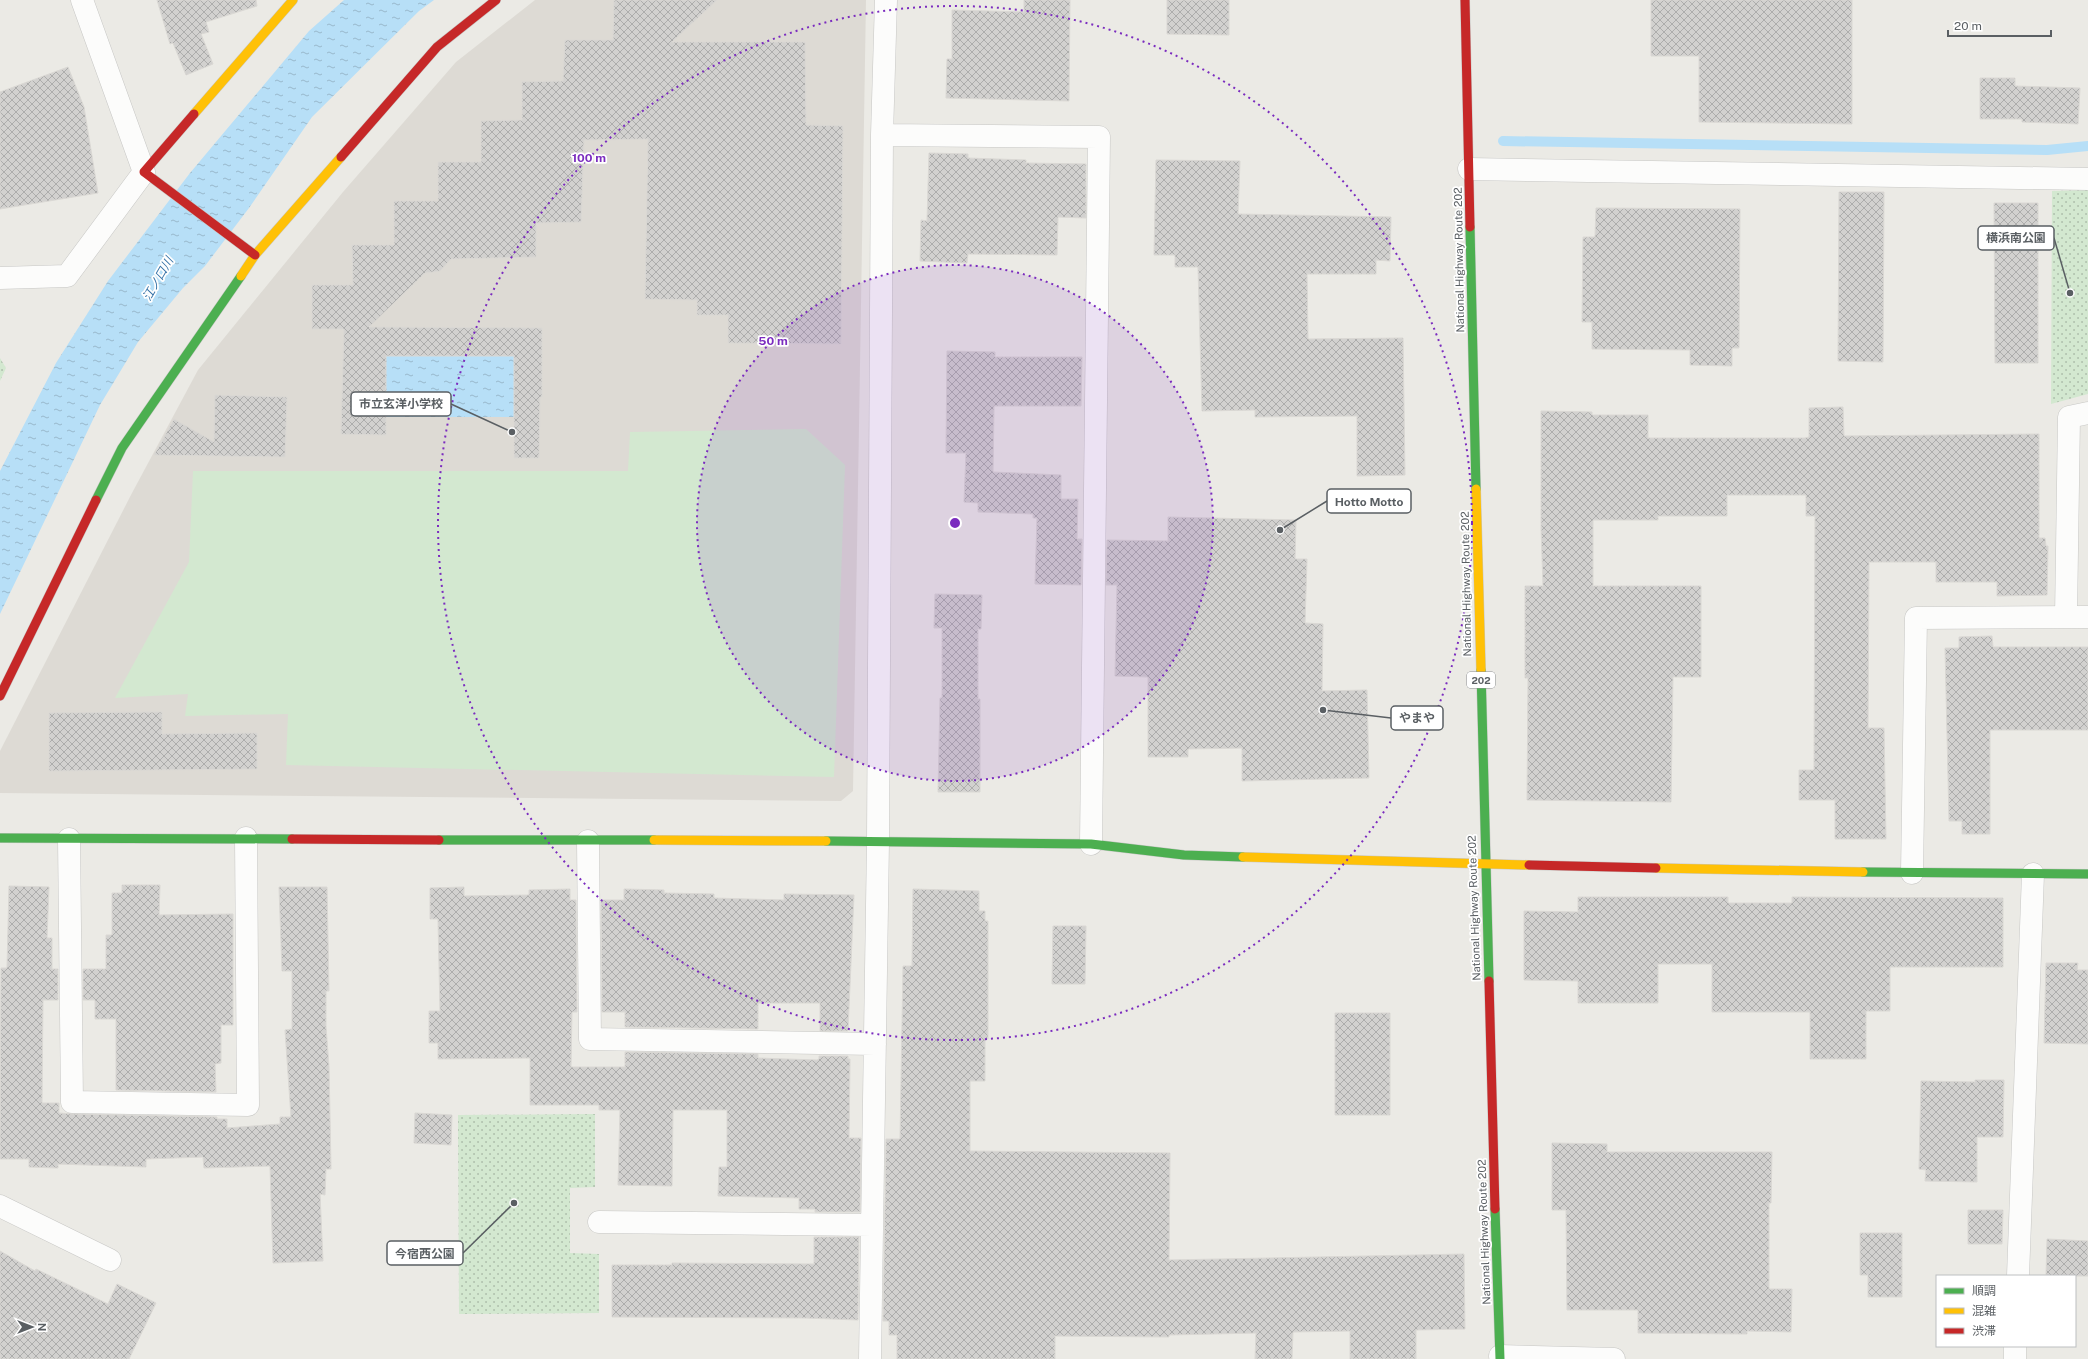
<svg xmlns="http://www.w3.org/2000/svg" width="2088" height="1359" viewBox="0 0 2088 1359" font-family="'Public Sans','Noto Sans JP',sans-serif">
<defs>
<pattern id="grass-dots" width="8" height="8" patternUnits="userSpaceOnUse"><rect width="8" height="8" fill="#d3e8d0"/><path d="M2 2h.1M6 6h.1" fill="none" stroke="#aebfac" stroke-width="1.8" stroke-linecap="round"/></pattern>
<pattern id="water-ripples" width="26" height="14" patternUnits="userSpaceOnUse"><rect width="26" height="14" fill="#b7dff7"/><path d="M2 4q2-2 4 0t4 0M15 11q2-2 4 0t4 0" fill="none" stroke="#98b8cc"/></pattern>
<pattern id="building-cross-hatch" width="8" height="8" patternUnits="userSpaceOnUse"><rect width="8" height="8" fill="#d2d1cf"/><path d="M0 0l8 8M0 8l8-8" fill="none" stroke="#adadac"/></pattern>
</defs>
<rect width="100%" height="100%" fill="#ebeae5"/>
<path fill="#dddad4" d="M 535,0 L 866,0 L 853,791 L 841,801 L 0,793 L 0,751 L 132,493 L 198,370 L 343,192 L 456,62 Z"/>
<path fill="url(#grass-dots)" d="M 2088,190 L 2088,394 L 2051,404 L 2052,191 Z
M 0,358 L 6,368 L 0,381 Z
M 595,1114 L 595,1187 L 570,1188 L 570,1253 L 599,1254 L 599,1313 L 459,1314 L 458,1115 Z"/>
<path fill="#d3e8d0" d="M 806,429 L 845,465 L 834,777 L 286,765 L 288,714 L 185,716 L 188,694 L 115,698 L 189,562 L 193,471 L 628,471 L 630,432 Z"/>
<path fill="url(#water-ripples)" d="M 344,0 L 434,0 L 419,11 L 312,117 L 249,208 L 205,266 L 183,288 L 138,342 L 100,405 L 0,614 L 0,471 L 56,363 L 108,281 L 190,173 L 309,31 Z
M 386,356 L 514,356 L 514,417 L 386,417 Z"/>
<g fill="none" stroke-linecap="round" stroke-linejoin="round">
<path stroke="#b7dff7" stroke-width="10" d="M 1503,141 L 2047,150 L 2088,146"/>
</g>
<path fill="url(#building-cross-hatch)" stroke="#dad8d4" d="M 157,0 L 256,0 L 257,6 L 206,22 L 209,32 L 201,34 L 213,64 L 186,75 L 173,43 L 170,44 Z
M 614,0 L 717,0 L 672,42 L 805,42 L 806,125 L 843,126 L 841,344 L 728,343 L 728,315 L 697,315 L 697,300 L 645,299 L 648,139 L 584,140 L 581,222 L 536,223 L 536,257 L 451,259 L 440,271 L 425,273 L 369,327 L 542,328 L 542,397 L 540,397 L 539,458 L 514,458 L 514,356 L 386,356 L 386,435 L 341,434 L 344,329 L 312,329 L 312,285 L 353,285 L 352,245 L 394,245 L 394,201 L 438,201 L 438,162 L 481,162 L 481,121 L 522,120 L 522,82 L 563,81 L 565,40 L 613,40 Z
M 1024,0 L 1070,0 L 1069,101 L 946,98 L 947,59 L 952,59 L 952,10 L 1024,12 Z
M 1167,0 L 1229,0 L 1229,35 L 1167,34 Z
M 1651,0 L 1852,0 L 1852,124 L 1699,122 L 1699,56 L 1651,56 Z
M 68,67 L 84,107 L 98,193 L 0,209 L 0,92 Z
M 1980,78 L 2015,78 L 2015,86 L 2080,88 L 2078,124 L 2022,122 L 2022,119 L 1980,119 Z
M 929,153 L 968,154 L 968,158 L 1026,160 L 1026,163 L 1086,164 L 1086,218 L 1058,217 L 1057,255 L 968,254 L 967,263 L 920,261 L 921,220 L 927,221 Z
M 1156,160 L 1240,161 L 1238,214 L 1391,217 L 1390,261 L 1376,260 L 1376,274 L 1307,274 L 1308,339 L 1403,338 L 1405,475 L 1357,476 L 1357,416 L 1255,417 L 1255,410 L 1202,411 L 1198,267 L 1175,267 L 1175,255 L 1154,255 Z
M 1839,192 L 1884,192 L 1883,362 L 1838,361 Z
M 1994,203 L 2038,203 L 2038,363 L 1995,363 Z
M 1596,208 L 1740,209 L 1739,348 L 1732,348 L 1732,366 L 1690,365 L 1690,350 L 1592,349 L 1592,322 L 1582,322 L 1583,237 L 1595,237 Z
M 947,351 L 995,352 L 995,357 L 1082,357 L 1081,406 L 994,406 L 993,472 L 1061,475 L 1061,499 L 1078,499 L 1077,539 L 1082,539 L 1081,585 L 1035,584 L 1037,518 L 1033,518 L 1033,514 L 978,512 L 978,503 L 964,502 L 966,453 L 946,453 Z
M 215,395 L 287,397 L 285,457 L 154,455 L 174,419 L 214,442 Z
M 1843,407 L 1844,436 L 2039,434 L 2039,538 L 2045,538 L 2046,546 L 2048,546 L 2047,595 L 1997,596 L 1997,582 L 1936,582 L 1936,562 L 1869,562 L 1868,728 L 1884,728 L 1886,839 L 1835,839 L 1835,800 L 1799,800 L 1799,770 L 1814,770 L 1815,516 L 1806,516 L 1806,495 L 1727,495 L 1727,516 L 1658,516 L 1658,520 L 1593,520 L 1593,586 L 1701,586 L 1701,677 L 1673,677 L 1671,802 L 1527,800 L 1528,678 L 1525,678 L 1525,586 L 1543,586 L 1541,527 L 1541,411 L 1592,412 L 1592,415 L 1648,415 L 1648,438 L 1805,438 L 1809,437 L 1809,408 Z
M 1168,517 L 1296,520 L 1295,559 L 1307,559 L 1305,623 L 1323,624 L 1322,691 L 1367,690 L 1369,778 L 1242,781 L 1242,748 L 1188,749 L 1188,757 L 1148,757 L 1148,677 L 1115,676 L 1117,585 L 1106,585 L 1107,540 L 1168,541 Z
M 935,594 L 982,595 L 981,629 L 978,629 L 978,699 L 980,699 L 980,792 L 938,792 L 940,698 L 942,698 L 942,628 L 934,628 Z
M 1992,636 L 1993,647 L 2088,647 L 2088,730 L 1990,730 L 1990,834 L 1962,834 L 1962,821 L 1949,821 L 1945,648 L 1959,648 L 1959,637 Z
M 162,712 L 162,734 L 257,733 L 257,769 L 49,771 L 49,713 Z
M 122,885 L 160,885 L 159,915 L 233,914 L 233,1025 L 221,1025 L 221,1063 L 215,1064 L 216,1092 L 116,1090 L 116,1019 L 95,1019 L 95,1000 L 83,1000 L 83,969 L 106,969 L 106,935 L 112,935 L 112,893 L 122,893 Z
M 9,886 L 49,887 L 47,938 L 52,938 L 52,969 L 58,969 L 58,1000 L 43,1000 L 42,1103 L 59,1103 L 59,1113 L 72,1114 L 217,1117 L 217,1119 L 227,1119 L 227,1128 L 280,1124 L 280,1117 L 291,1117 L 285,1030 L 292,1029 L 292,971 L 282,971 L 279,887 L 327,887 L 329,991 L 326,991 L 326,1027 L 329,1066 L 331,1169 L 326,1169 L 325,1195 L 320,1194 L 323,1261 L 273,1263 L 270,1166 L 204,1168 L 203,1157 L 146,1159 L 146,1167 L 58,1164 L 58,1168 L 29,1167 L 29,1159 L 0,1159 L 1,968 L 7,968 Z
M 464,887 L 464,896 L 529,895 L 529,890 L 570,889 L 570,900 L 576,900 L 577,1012 L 572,1012 L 571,1067 L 625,1067 L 625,1052 L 758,1054 L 758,1058 L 817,1060 L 819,1059 L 819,1056 L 848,1056 L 848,1059 L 850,1059 L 849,1138 L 861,1138 L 860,1212 L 815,1212 L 815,1209 L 799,1209 L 799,1198 L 718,1196 L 719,1167 L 727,1167 L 727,1110 L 673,1110 L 672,1186 L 618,1185 L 620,1110 L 599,1110 L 599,1105 L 530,1105 L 530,1058 L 438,1059 L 438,1043 L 429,1043 L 429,1011 L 440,1011 L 438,919 L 430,919 L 430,888 Z
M 624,889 L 664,890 L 664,893 L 714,894 L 714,898 L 784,900 L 784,894 L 854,895 L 848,1031 L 820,1031 L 820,1003 L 758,1003 L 758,1029 L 625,1027 L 625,1012 L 602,1012 L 601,900 L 624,900 Z
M 913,889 L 979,891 L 979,911 L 985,911 L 985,921 L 988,921 L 988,1039 L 985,1039 L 985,1081 L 970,1081 L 970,1151 L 1170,1153 L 1169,1260 L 1464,1254 L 1465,1329 L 1416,1330 L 1416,1359 L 1350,1359 L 1350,1331 L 1293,1332 L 1292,1359 L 1255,1359 L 1256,1333 L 1169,1335 L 1169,1337 L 1055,1336 L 1055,1359 L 897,1359 L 897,1335 L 889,1335 L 889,1321 L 883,1321 L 886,1139 L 900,1139 L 903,966 L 912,966 Z
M 1578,897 L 1728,897 L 1728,903 L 1792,903 L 1792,897 L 2003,898 L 2003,967 L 1890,967 L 1890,1011 L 1866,1011 L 1866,1059 L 1810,1059 L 1810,1012 L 1712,1012 L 1712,964 L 1658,964 L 1658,1003 L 1578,1003 L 1578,981 L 1524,980 L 1524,911 L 1578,912 Z
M 1053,926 L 1086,926 L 1085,984 L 1052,984 Z
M 2046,963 L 2078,963 L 2077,970 L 2088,970 L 2088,1044 L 2044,1043 Z
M 1335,1013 L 1390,1013 L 1390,1115 L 1335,1115 Z
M 1975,1080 L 2004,1080 L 2003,1137 L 1977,1137 L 1977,1182 L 1925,1181 L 1926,1170 L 1919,1169 L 1921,1081 L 1975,1082 Z
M 415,1113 L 452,1115 L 451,1145 L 414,1143 Z
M 1552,1143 L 1607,1144 L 1607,1152 L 1772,1152 L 1771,1203 L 1769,1203 L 1769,1289 L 1792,1289 L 1791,1332 L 1747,1331 L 1747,1334 L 1638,1333 L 1638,1310 L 1567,1310 L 1566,1210 L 1552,1210 Z
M 1968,1210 L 2003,1210 L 2002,1244 L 1968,1244 Z
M 1860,1233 L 1902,1233 L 1902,1297 L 1868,1297 L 1868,1275 L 1860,1275 Z
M 814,1237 L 859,1237 L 858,1320 L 805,1318 L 612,1317 L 612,1265 L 672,1265 L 672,1263 L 814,1264 Z
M 2047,1239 L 2088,1241 L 2088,1276 L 2046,1276 Z
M 0,1251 L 35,1271 L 36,1269 L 108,1304 L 117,1284 L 156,1303 L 129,1359 L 0,1359 Z"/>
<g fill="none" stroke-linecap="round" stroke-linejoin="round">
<defs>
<path id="street" d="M 882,135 L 1099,137 L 1091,844
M 1469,169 L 2088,179
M 0,278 L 67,276 L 144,172 L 82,0
M 2066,617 L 2069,417 L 2088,413
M 69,839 L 72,1102 L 248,1105 L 246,838
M 588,841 L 590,1039 L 875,1044
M 1912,873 L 1916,618 L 2088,617
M 0,1206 L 110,1260
M 599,1222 L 872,1225
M 2018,1276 L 2033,874
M 1500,1356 L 1614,1359
M 870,1359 L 878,841 L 882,135 L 886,0
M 2015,1359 L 2015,1346"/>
<path id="fast" d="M 1470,227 L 1476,489
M 96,500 L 122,448 L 241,276
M 1481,670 L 1489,981
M 0,838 L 292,839
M 439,840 L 654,840
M 826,841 L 1091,844 L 1184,855 L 1243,857
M 1863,872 L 2088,874
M 1495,1209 L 1500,1359"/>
<path id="slow" d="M 194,114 L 293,0
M 241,276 L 255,255 L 341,157
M 1476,489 L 1481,670
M 654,840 L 826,841
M 1243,857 L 1529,865
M 1656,868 L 1863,872"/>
<path id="jam" d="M 1465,0 L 1470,227
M 194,114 L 144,172 L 255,255
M 341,157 L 437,47 L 496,0
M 0,696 L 96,500
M 292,839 L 439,840
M 1529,865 L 1656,868
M 1489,981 L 1495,1209"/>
</defs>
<use href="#street" stroke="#c7c7c5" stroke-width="23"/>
<use href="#fast" stroke="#c7c7c5" stroke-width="10"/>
<use href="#slow" stroke="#c7c7c5" stroke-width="10"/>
<use href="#jam" stroke="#c7c7c5" stroke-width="10"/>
<use href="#street" stroke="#fcfcfb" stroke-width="22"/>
<use href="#fast" stroke="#4caf50" stroke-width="9"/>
<use href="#slow" stroke="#ffc107" stroke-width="9"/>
<use href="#jam" stroke="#c62828" stroke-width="9"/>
</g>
<circle cx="955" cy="523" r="258" fill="#7b2cbf" fill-opacity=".12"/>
<g fill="none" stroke="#7b2cbf" stroke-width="2" stroke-dasharray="2 4">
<circle cx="955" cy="523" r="258"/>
<circle cx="955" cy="523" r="517"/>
</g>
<g text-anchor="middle" stroke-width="3.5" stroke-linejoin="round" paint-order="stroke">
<rect fill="#fff" stroke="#8c8f92" stroke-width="1" x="1467" y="672" width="28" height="16" rx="3"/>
<g font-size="10" font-weight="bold" fill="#5a5f63">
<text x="1481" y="684">202</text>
</g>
<g font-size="11" fill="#5a5f63" stroke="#fff">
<text transform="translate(1459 260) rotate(-91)" y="4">National Highway Route 202</text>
<text transform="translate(1466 584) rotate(-91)" y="4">National Highway Route 202</text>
<text transform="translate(1474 908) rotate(-92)" y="4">National Highway Route 202</text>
<text transform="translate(1484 1232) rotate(-92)" y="4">National Highway Route 202</text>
</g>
<g font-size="12" font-style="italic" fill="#3a75a9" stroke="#fff">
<text transform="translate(158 279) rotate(-60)" y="4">江ノ口川</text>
</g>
</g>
<circle cx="955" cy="523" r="6" fill="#7b2cbf" stroke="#fff" stroke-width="2"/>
<g font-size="12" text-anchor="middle" font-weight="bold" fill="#7b2cbf" stroke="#fff" stroke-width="3.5" stroke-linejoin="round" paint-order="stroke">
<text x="589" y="162">100 m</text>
<text x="773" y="345">50 m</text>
</g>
<path fill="none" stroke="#5a5f63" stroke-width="1.5" d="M2070 293L2054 238M512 432L451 404M1280 530L1327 501M1323 710L1391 718M514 1203L463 1253"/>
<g fill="#5a5f63" stroke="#fff" stroke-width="1.5">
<circle cx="2070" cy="293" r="4"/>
<circle cx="512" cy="432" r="4"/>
<circle cx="1280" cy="530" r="4"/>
<circle cx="1323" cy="710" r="4"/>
<circle cx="514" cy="1203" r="4"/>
</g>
<g fill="#fff" stroke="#5a5f63" stroke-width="1.5">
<rect x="1978" y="226" width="76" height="24" rx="4"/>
<rect x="351" y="392" width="100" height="24" rx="4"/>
<rect x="1327" y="489" width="84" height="24" rx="4"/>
<rect x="1391" y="706" width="52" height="24" rx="4"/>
<rect x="387" y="1241" width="76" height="24" rx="4"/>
</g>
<g font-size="12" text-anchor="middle" font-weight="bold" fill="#5a5f63">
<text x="2016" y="242">横浜南公園</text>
<text x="401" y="408">市立玄洋小学校</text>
<text x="1369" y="506">Hotto Motto</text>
<text x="1417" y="722">やまや</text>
<text x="425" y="1258">今宿西公園</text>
</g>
<rect x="1936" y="1275" width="140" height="72" fill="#ffffff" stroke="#bdbfc1"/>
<rect x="1944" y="1288" width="20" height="6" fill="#4caf50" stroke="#bdbfc1"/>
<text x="1972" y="1295" font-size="12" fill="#5a5f63">順調</text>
<rect x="1944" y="1308" width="20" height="6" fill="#ffc107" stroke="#bdbfc1"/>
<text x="1972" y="1315" font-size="12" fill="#5a5f63">混雑</text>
<rect x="1944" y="1328" width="20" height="6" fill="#c62828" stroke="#bdbfc1"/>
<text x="1972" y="1335" font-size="12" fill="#5a5f63">渋滞</text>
<g transform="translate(32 1327) rotate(90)" stroke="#ffffff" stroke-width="3" paint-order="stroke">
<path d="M0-3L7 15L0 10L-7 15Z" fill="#5a5f63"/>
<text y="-6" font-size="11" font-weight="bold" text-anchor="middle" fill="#5a5f63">N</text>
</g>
<path d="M1948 30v6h103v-6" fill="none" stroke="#5a5f63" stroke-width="2"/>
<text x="1954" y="30" font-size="12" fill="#5a5f63" stroke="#ffffff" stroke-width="3" paint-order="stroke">20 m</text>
</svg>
